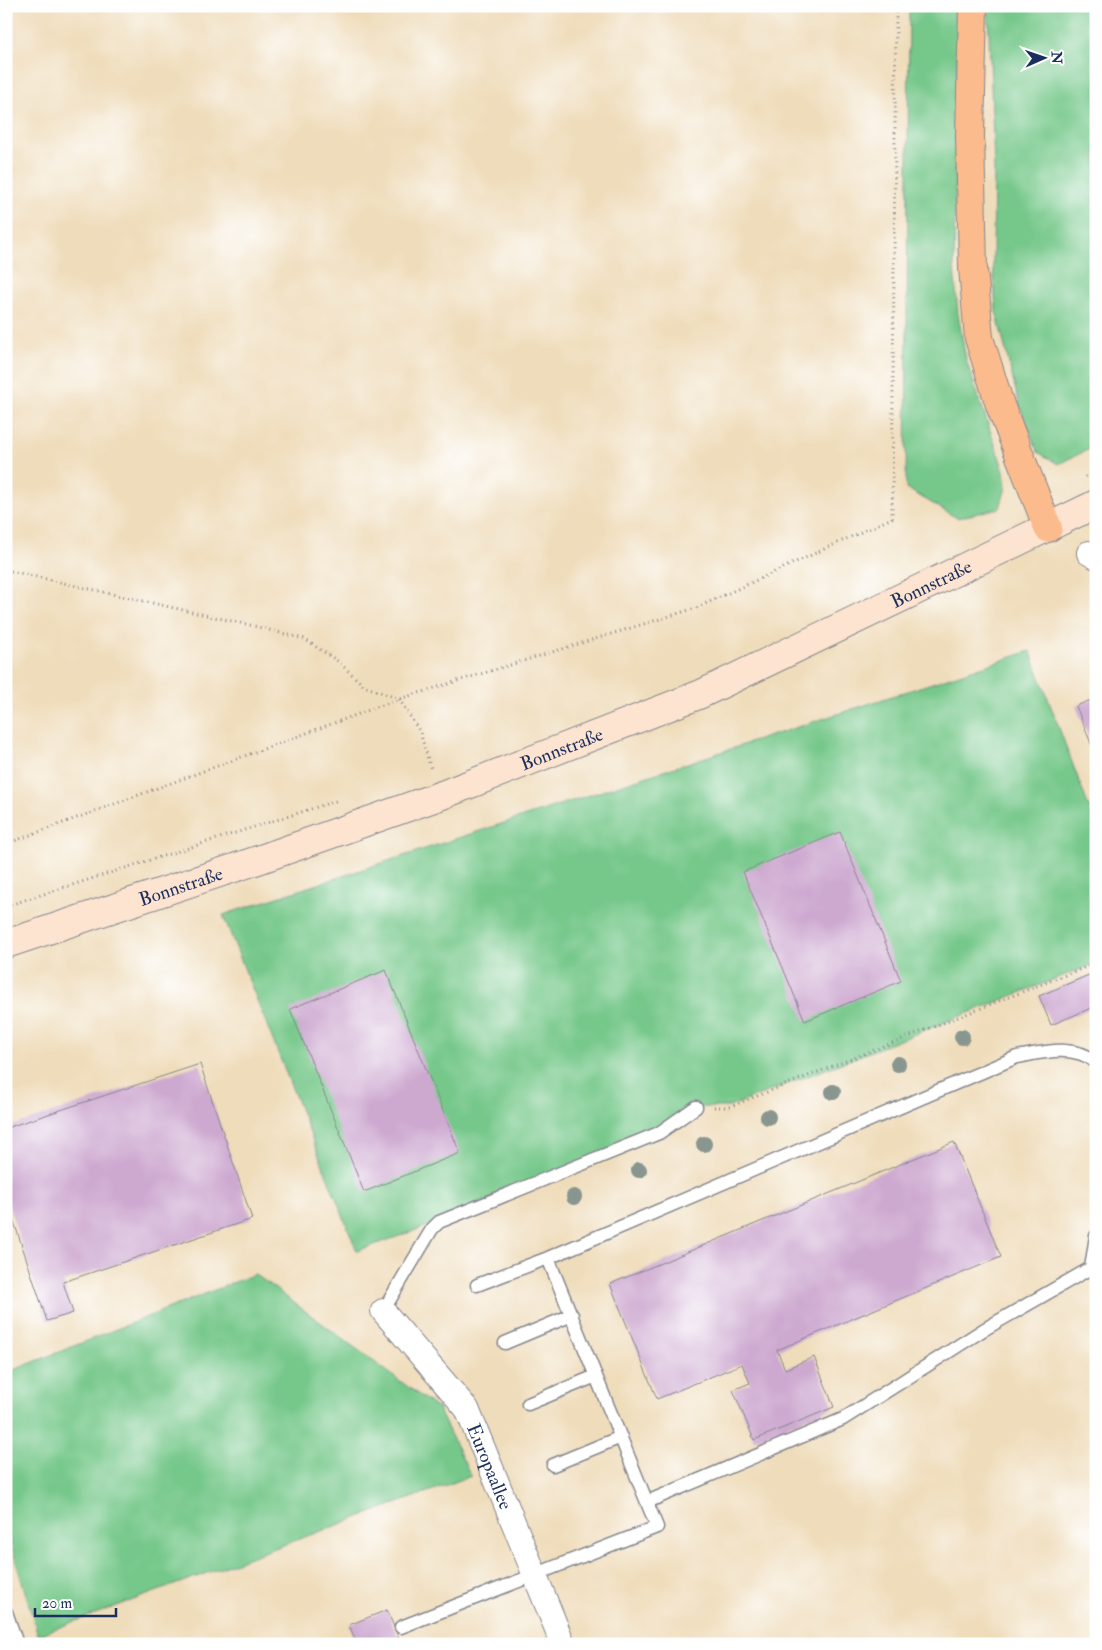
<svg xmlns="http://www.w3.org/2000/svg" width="1102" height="1650" viewBox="0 0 1102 1650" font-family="'IM FELL Double Pica',serif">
<rect width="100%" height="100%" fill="#fff"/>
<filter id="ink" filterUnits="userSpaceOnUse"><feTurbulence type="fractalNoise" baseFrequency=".02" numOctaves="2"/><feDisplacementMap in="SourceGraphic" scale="10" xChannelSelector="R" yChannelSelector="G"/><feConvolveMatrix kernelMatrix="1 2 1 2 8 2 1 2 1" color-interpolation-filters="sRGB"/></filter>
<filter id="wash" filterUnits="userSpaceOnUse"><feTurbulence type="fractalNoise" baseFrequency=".0096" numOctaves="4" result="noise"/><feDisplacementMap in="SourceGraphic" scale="20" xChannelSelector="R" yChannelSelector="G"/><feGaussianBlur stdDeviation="1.12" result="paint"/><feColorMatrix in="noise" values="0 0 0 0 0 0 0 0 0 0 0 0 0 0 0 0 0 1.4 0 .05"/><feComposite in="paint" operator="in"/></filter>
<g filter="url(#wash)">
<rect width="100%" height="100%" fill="#efdcba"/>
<path fill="#76c88a" stroke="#487c74" d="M 909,6 L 958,6 L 954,267 L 958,314 L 966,360 L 1004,471 L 1006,487 L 1000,508 L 957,518 L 906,488 Z
M 988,6 L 1096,6 L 1096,446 L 1058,464 L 1038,452 L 1019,404 L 996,311 L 993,264 L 994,166 Z
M 1030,651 L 1096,826 L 1096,963 L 729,1107 L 696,1107 L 659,1133 L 439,1222 L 357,1251 L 223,915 Z
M 255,1274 L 438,1409 L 471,1476 L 38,1635 L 6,1528 L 6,1373 Z"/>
<g id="blocks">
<path fill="#cda9d0" d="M 1096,698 L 1096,756 L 1076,706 Z
M 840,832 L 901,981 L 805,1021 L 743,872 Z
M 386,970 L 460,1153 L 364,1192 L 290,1009 Z
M 1096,972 L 1096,1006 L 1051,1025 L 1039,996 Z
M 200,1064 L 252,1219 L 63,1282 L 73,1313 L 47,1321 L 6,1198 L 6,1128 Z
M 954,1142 L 1001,1257 L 777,1350 L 785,1369 L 814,1357 L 834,1407 L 754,1440 L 733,1390 L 750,1383 L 742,1364 L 657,1399 L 610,1284 Z
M 387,1610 L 401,1644 L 343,1644 L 355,1639 L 349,1625 Z"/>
</g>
</g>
<g filter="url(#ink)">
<use href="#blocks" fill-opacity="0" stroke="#85868c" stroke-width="1"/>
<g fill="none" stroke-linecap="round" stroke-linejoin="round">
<defs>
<path id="service" d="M 477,1285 L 548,1258
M 383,1311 L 432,1229 L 439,1222 L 659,1133 L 696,1107
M 505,1343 L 572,1315
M 528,1404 L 596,1376
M 553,1465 L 621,1437
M 647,1502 L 843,1419 L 983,1330 L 1091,1268 L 1096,1236
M 6,1612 L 17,1644
M 401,1627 L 657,1527 L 548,1258 L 1017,1057 C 1044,1052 1073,1044 1096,1062"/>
<g id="minor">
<path d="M 1089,553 L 1096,557"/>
<path id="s1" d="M 383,1311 L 467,1409 L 563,1644"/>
</g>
<g id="secondary">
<path id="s2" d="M 6,944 L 258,860 L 442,795 L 701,694 L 1096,504"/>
</g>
<path id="motorway" d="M 973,6 L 970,136 L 973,268 L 979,338 L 1000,405 L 1048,528"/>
</defs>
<use href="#service" stroke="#85868c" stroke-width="15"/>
<use href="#minor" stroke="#85868c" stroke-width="26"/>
<use href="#secondary" stroke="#85868c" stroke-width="30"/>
<use href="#motorway" stroke="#85868c" stroke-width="30"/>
<path stroke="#85868c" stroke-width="3" stroke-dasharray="1 4" stroke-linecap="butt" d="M 1095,6 L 1096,70
M 1085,477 L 1096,471
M 6,570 L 254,626 L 304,639 L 339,662 L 364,686 L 399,699 L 420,732 L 431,769
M 6,844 L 399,699 L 696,608 L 892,518 L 896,6
M 6,906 L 339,800
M 714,1107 L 729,1107 L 1096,963"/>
<use href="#service" stroke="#fff" stroke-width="12"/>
<use href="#minor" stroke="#fff" stroke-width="24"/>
<use href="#secondary" stroke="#fde4d1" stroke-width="28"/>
<use href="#motorway" stroke="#fbbb8d" stroke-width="28"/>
</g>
<g fill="#89968f">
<circle cx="962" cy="1037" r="8"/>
<circle cx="898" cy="1064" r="8"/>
<circle cx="833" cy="1092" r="8"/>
<circle cx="768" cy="1117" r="8"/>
<circle cx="704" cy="1144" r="8"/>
<circle cx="639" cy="1170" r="8"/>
<circle cx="574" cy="1197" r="8"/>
</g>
</g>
<g text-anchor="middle" stroke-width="4" stroke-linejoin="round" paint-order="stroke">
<g font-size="19" fill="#1b2f5e" stroke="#fff">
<text dy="7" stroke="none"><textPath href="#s2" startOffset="994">Bonnstraße</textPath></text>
<text dy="7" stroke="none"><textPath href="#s2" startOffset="589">Bonnstraße</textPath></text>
<text dy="7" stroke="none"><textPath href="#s2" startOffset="184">Bonnstraße</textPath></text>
<text dy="7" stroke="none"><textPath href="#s1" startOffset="191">Europaallee</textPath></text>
</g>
</g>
<rect width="1102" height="1650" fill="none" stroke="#fff" stroke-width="25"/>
<g transform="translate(1044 58) rotate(88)" stroke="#ffffff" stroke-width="4" paint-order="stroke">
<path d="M0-4L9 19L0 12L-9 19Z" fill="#1b2f5e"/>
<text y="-8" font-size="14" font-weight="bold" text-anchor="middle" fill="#1b2f5e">N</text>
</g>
<path d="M35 1608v8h81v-8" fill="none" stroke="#1b2f5e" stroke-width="2.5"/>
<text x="42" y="1608" font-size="15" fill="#1b2f5e" stroke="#ffffff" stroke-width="4" paint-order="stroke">20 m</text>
</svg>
